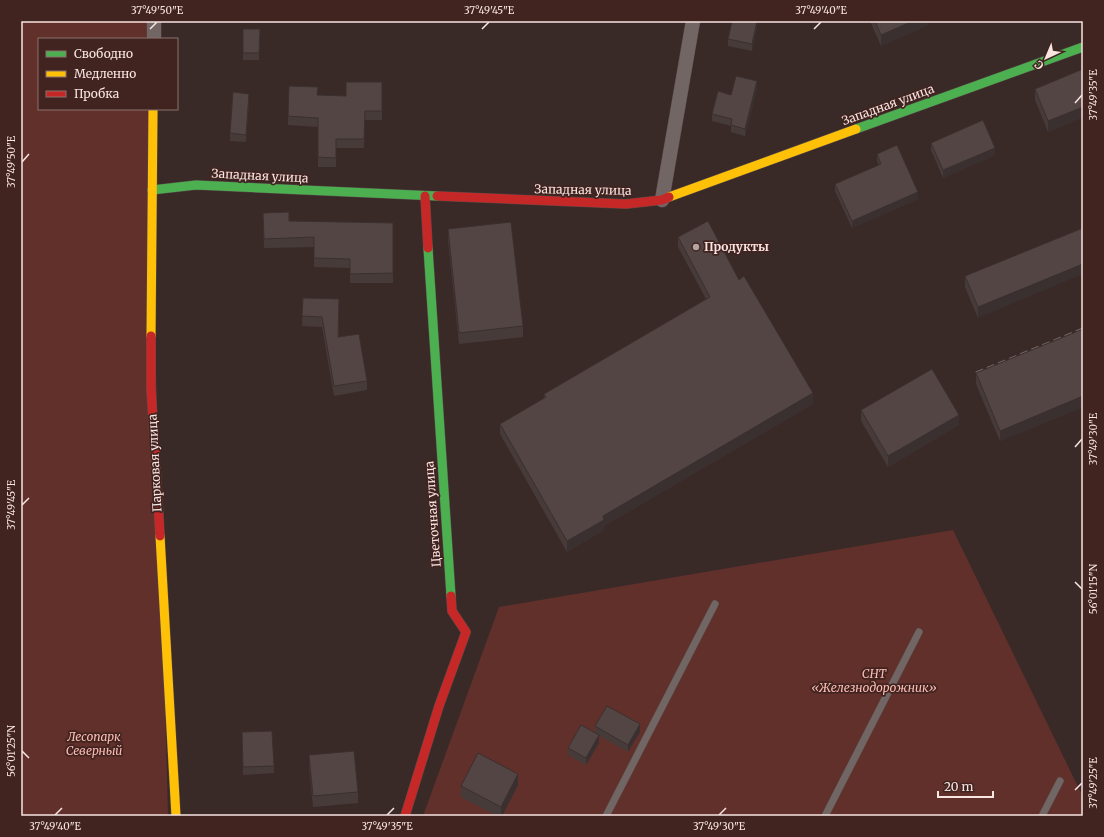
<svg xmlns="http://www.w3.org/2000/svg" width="1104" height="837" viewBox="0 0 1104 837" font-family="Merriweather,serif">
<rect width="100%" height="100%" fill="#392a28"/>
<path fill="#62302b" d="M 21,21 L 149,21 L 149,39 L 39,39 L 39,109 L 149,109 L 168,816 L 21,816 Z
M 953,530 L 1083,797 L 1083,816 L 423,816 L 499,607 Z"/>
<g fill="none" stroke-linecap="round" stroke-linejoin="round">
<defs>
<path id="lane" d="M 606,816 L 715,604
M 825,816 L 919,632
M 1042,816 L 1060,781"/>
<path id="street" d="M 154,39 L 154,21
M 662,200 L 693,21"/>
<path id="fast" d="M 856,129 L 1083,47
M 152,190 L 196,185 L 437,196
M 428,248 L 451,596"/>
<path id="slow" d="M 669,197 L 856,129
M 151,336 L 153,109
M 160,536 L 176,816"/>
<path id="jam" d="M 425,196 L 428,248
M 437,196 L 626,204 L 662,200 L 669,197
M 151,336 L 151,388 L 160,536
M 405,816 L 439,706 L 466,632 L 452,611 L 451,596"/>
</defs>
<use href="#lane" stroke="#574947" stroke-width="8"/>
<use href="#street" stroke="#574947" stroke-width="15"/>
<use href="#fast" stroke="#574947" stroke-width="10"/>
<use href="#slow" stroke="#574947" stroke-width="10"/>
<use href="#jam" stroke="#574947" stroke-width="10"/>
<use href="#lane" stroke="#726664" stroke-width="7"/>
<use href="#street" stroke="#726664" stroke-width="14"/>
<use href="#fast" stroke="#4caf50" stroke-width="9"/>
<use href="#slow" stroke="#ffc107" stroke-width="9"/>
<use href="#jam" stroke="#c62828" stroke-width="9"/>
<path stroke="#6f6260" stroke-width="3" stroke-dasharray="8 4" stroke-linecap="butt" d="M 976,373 L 1083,329"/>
</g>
<path fill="#473b3a" d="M 758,21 L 752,51 L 728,46 L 728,39 Z
M 870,21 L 928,21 L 928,25 L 881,46 Z
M 243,29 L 260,29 L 259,60 L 243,60 Z
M 1083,69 L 1083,117 L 1048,132 L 1035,100 L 1035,89 Z
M 382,82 L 382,120 L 365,120 L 364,148 L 336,148 L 336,167 L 318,167 L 318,127 L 288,125 L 288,116 L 318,95 L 346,96 Z
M 757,88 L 745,136 L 731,132 L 731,126 L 712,121 L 712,114 L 731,95 Z
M 249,101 L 246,142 L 230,141 L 230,133 Z
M 931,143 L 995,155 L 943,178 L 931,150 Z
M 877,154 L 918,199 L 852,228 L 835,191 L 835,184 L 879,165 L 877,161 Z
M 263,213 L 289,221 L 393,223 L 393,283 L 350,283 L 350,268 L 314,267 L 314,247 L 264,248 Z
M 1083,228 L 978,318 L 965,287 L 965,276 Z
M 448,229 L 523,326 L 523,337 L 459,344 L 448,240 Z
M 678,237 L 739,280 L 813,404 L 604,526 L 604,530 L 567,552 L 500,434 L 500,424 L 544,399 L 544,394 L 706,299 L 678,247 Z
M 303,298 L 339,299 L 339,337 L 367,381 L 367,390 L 334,396 L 322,327 L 302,326 Z
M 1083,329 L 1083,407 L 1000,441 L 976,384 L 976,373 Z
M 861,410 L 959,425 L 888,467 L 861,421 Z
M 595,726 L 640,732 L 628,752 L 599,736 L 599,743 L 586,765 L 568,755 L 568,748 L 595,733 Z
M 242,732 L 274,766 L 274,773 L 243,775 Z
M 309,755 L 358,792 L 358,803 L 313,807 L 309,766 Z
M 518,785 L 502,816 L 497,816 L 461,797 L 461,786 Z"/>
<path fill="#3a302f" d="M 757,21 L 758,21 L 752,51 L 752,44 Z
M 913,21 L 928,21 L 928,25 L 881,46 L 881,35 Z
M 757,81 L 757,88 L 745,136 L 745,129 Z
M 249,94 L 249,101 L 246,142 L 246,135 Z
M 1083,107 L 1083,117 L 1048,132 L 1048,121 Z
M 995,148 L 995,155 L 943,178 L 943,170 Z
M 918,192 L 918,199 L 852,228 L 852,221 Z
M 1083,264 L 1083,274 L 978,318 L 978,307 Z
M 813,393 L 813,404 L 604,526 L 604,530 L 567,552 L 567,541 L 603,516 Z
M 1083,396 L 1083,407 L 1000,441 L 1000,431 Z
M 959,415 L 959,425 L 888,467 L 888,456 Z
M 640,724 L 640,732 L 628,752 L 628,745 Z
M 599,735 L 599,743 L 586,765 L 586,758 Z
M 518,774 L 518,785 L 502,816 L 501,816 L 501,807 Z"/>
<path fill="#534543" stroke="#3a302f" d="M 732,21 L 757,21 L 752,44 L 728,39 Z
M 875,21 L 913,21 L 881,35 Z
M 243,29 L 260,29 L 259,53 L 243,53 Z
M 1083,69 L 1083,107 L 1048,121 L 1035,89 Z
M 736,76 L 757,81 L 745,129 L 731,125 L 732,119 L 712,114 L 718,91 L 731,95 Z
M 346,82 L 382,82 L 382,111 L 365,111 L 364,139 L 336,139 L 336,158 L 318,157 L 318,118 L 288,116 L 289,86 L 318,87 L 317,95 L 346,96 Z
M 233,92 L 249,94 L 246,135 L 230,133 Z
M 983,120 L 995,148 L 943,170 L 931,143 Z
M 897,145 L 918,192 L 852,221 L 835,184 L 881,164 L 877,154 Z
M 289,212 L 289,221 L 393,223 L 393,273 L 350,274 L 350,259 L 314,258 L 314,237 L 264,239 L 263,213 Z
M 708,221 L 739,280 L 744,276 L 813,393 L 603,516 L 604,520 L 567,541 L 500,424 L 546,397 L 544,394 L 710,297 L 678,237 Z
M 511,222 L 523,326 L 459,333 L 448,229 Z
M 1083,228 L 1083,264 L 978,307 L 965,276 Z
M 303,298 L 339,299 L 338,337 L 359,334 L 367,381 L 334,386 L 322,317 L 302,316 Z
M 1083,329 L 1083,396 L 1000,431 L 976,373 Z
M 932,369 L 959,415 L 888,456 L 861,410 Z
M 607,706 L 640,724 L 628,745 L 595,726 Z
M 581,725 L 599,735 L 586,758 L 568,748 Z
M 272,731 L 274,766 L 243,767 L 242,732 Z
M 354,751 L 358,792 L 313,796 L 309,755 Z
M 478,753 L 518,774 L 501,807 L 461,786 Z"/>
<path fill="none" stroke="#f8e4e1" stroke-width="1.5" d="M 150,29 L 157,22M 482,29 L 489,22M 814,29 L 821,22M 1075,103 L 1082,95M 22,162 L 29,154M 1075,447 L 1082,439M 22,505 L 29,498M 1075,582 L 1082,589M 22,751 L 29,758M 1075,790 L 1082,783M 55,815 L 62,808M 387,815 L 394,808M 719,815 L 726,808"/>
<circle fill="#b5a3a0" stroke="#412420" stroke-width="1.5" cx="696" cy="247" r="4"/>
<g text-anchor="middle" stroke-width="3.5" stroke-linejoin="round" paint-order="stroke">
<g font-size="12" fill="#f8e4e1" stroke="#412420">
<text transform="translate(888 105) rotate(-20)" y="4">Западная улица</text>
<text transform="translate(260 176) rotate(3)" y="4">Западная улица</text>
<text transform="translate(583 190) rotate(1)" y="4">Западная улица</text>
<text transform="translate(155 463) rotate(-93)" y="4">Парковая улица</text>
<text transform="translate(433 514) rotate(-94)" y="4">Цветочная улица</text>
</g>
<g font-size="12" font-weight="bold" fill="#f8e4e1" stroke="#412420" text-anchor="start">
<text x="704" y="251">Продукты</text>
</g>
<g font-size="12" font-style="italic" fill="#fdbcb3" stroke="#412420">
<text x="874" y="678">СНТ<tspan x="874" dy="14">«Железнодорожник»</tspan></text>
<text x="94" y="741">Лесопарк<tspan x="94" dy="14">Северный</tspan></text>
</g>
</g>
<rect width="1104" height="837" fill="none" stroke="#412420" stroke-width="44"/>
<rect x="38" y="38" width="140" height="72" fill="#412420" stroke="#8a716d"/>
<rect x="46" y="51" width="20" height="6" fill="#4caf50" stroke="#8a716d"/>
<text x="74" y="58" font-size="12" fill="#f8e4e1">Свободно</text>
<rect x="46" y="71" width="20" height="6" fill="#ffc107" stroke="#8a716d"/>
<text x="74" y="78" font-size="12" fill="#f8e4e1">Медленно</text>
<rect x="46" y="91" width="20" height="6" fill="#c62828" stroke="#8a716d"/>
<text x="74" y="98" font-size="12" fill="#f8e4e1">Пробка</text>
<g transform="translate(1046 58) rotate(224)" stroke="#412420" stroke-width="3" paint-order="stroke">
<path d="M0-3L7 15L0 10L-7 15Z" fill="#f8e4e1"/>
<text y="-6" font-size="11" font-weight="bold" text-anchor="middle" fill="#f8e4e1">С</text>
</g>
<path d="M938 791v6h55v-6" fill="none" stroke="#f8e4e1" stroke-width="2"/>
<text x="944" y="791" font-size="12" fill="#f8e4e1" stroke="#412420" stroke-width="3" paint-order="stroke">20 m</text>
<rect x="22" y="22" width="1060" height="793" fill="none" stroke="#f8e4e1" stroke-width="1.5"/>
<g font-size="10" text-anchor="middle" fill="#f8e4e1">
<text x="157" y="14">37°49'50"E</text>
<text x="489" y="14">37°49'45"E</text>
<text x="821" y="14">37°49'40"E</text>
<text transform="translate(1093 95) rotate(-90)" y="4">37°49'35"E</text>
<text transform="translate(11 162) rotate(-90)" y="4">37°49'50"E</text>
<text transform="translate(1093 439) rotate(-90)" y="4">37°49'30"E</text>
<text transform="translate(11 505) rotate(-90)" y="4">37°49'45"E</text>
<text transform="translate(1093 589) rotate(-90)" y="4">56°01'15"N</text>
<text transform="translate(11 751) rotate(-90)" y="4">56°01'25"N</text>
<text transform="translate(1093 783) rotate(-90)" y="4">37°49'25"E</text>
<text x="55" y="830">37°49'40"E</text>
<text x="387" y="830">37°49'35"E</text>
<text x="719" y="830">37°49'30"E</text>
</g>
</svg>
